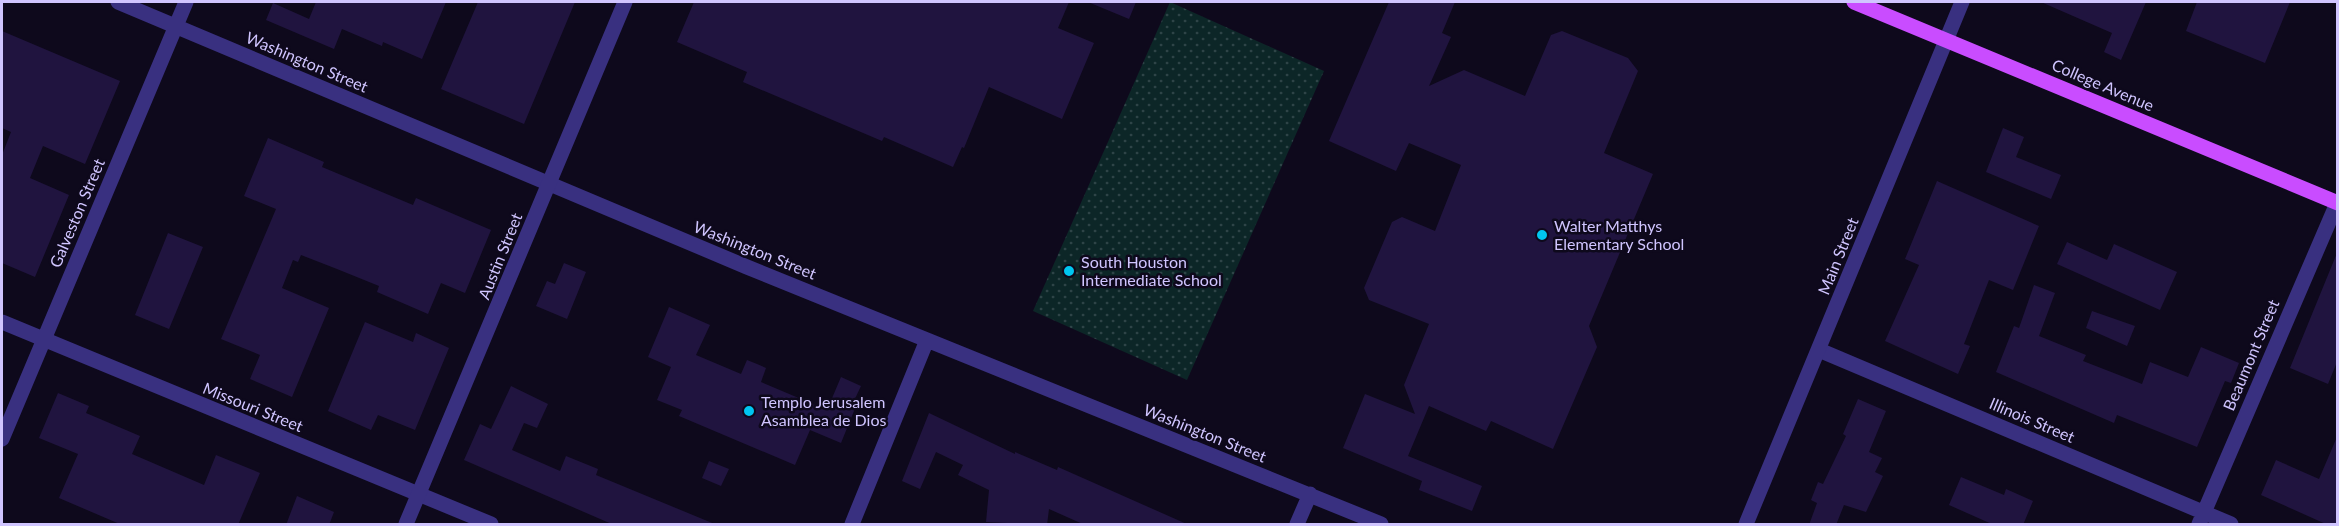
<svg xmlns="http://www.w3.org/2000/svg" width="2339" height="526" viewBox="0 0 2339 526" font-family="Lato,sans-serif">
<defs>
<pattern id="park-dots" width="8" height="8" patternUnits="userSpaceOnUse" patternTransform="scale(1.5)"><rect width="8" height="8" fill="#0c2627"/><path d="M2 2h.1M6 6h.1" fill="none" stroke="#2e4447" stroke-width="1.8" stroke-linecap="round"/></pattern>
</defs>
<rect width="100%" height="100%" fill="#0e091c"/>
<path fill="url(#park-dots)" d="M 1170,2 L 1324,71 L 1187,380 L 1033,311 Z"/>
<path fill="#20143f" d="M 316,2 L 446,2 L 422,59 L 383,42 L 382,46 L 342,29 L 334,49 L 266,20 L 273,3 L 309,19 Z
M 478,2 L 575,2 L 524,124 L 441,89 Z
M 694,2 L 1069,2 L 1058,28 L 1094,43 L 1062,119 L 989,87 L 964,148 L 962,147 L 953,167 L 884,137 L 882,141 L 743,82 L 747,72 L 677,42 Z
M 1088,2 L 1136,2 L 1129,19 Z
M 1389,2 L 1455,2 L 1442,33 L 1451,37 L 1429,86 L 1464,70 L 1525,96 L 1551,35 L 1562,31 L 1628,58 L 1638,71 L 1604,153 L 1653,174 L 1589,326 L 1597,347 L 1553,449 L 1491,421 L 1486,431 L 1429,406 L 1408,456 L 1482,486 L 1472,511 L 1419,490 L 1422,481 L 1343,448 L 1365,394 L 1415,414 L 1404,385 L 1429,324 L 1369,300 L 1364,288 L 1392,222 L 1402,217 L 1435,231 L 1461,165 L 1409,143 L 1396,171 L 1329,141 Z
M 2041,2 L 2146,2 L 2121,60 L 2104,52 L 2112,33 Z
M 2197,2 L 2290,2 L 2265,63 L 2186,31 Z
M 2,31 L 120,81 L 85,164 L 43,146 L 30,178 L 69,195 L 35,277 L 2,263 L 2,155 L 11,132 L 2,128 Z
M 2003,128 L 2024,137 L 2016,157 L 2061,175 L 2051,199 L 1986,172 Z
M 268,138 L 324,162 L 322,167 L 413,205 L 416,198 L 491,230 L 465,293 L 441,283 L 428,314 L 377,292 L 379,286 L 337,269 L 301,255 L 298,262 L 293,260 L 282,288 L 329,308 L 292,397 L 250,379 L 260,355 L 221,339 L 276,209 L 244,196 Z
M 1937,181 L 2039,226 L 2013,290 L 1989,280 L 1964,344 L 1970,346 L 1958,374 L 1885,341 L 1919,265 L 1905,259 Z
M 168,233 L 203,247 L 169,329 L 135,315 Z
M 2067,242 L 2107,260 L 2114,244 L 2177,272 L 2160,310 L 2057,264 Z
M 2337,253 L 2337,362 L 2328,384 L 2290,368 Z
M 564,263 L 586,272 L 567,319 L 536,306 L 547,281 L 555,284 Z
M 2034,285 L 2055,293 L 2039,336 L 2086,355 L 2083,361 L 2142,384 L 2150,362 L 2188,377 L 2201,347 L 2239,363 L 2231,383 L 2225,381 L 2197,447 L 2117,415 L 2114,423 L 1996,372 L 2014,326 L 2019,328 Z
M 669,307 L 710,325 L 696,355 L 741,374 L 747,360 L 757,364 L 766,368 L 761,382 L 827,410 L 841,377 L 861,386 L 852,405 L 856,406 L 841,443 L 810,430 L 795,465 L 679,416 L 682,410 L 657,400 L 671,367 L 648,357 Z
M 2092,311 L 2135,326 L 2127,346 L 2086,328 Z
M 365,322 L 413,342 L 416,333 L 449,348 L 415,430 L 378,415 L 371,430 L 328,411 Z
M 511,386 L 548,404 L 537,428 L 524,423 L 512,450 L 560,471 L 566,456 L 598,469 L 596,475 L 717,525 L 614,525 L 464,460 L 480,424 L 491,429 Z
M 58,393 L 89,406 L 86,413 L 140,436 L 132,454 L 204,485 L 216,455 L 260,473 L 238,525 L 122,525 L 59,498 L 78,454 L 39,438 Z
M 1858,399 L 1886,411 L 1869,452 L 1882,458 L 1875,472 L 1883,476 L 1866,512 L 1844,505 L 1836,525 L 1809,525 L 1817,503 L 1811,500 L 1818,482 L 1823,484 L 1846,436 L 1843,434 Z
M 929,413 L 1015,454 L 1015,452 L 1057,470 L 1058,467 L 1189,525 L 1085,525 L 1049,509 L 1047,525 L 986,522 L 989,490 L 958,475 L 963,465 L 936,452 L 920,489 L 902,481 Z
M 2337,437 L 2337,525 L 2328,525 L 2261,495 L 2276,460 L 2319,479 Z
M 709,461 L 729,469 L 721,486 L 702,478 Z
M 1961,477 L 2004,495 L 2006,489 L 2033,501 L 2023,525 L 1994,525 L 1949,505 Z
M 297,496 L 334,512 L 329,525 L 286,525 Z"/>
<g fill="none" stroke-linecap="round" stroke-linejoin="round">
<path stroke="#393080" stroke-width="15" d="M 118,2 L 747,267 L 1381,524
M 2,322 L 491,524
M 1819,350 L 2231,524
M 2,439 L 186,2
M 852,524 L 927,340
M 1297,524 L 1310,494
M 2199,524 L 2338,201"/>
<path stroke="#393080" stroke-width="15" d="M 406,524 L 625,2
M 1746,524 L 1962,2"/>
<path stroke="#c94cff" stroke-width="15" d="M 1854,2 L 2338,203"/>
</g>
<g fill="#00c6f0" stroke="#0e091c" stroke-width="2">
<circle cx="1542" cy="235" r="6"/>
<circle cx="1069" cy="271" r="6"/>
<circle cx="749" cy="411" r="6"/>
</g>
<g text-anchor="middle" stroke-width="5" stroke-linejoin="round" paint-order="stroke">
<g font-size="16" fill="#d0c5ff" stroke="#0e091c">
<text transform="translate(307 62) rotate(23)" y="6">Washington Street</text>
<text transform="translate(2103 85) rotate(23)" y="6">College Avenue</text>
<text transform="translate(77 213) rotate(-67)" y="6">Galveston Street</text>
<text transform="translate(755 250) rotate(22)" y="6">Washington Street</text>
<text transform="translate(500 256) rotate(-68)" y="6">Austin Street</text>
<text transform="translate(1838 256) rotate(-68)" y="6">Main Street</text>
<text transform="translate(2251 355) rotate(-67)" y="6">Beaumont Street</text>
<text transform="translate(253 407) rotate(22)" y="6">Missouri Street</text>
<text transform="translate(2032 420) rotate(23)" y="6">Illinois Street</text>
<text transform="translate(1205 433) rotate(22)" y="6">Washington Street</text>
</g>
<g font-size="16" fill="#d0c5ff" stroke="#0e091c" text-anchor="start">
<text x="1554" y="232">Walter Matthys<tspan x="1554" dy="18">Elementary School</tspan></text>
<text x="1081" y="268">South Houston<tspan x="1081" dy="18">Intermediate School</tspan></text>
<text x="761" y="408">Templo Jerusalem<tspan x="761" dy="18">Asamblea de Dios</tspan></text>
</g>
</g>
<rect width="2339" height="526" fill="none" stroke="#d0c5ff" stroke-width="6"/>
</svg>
